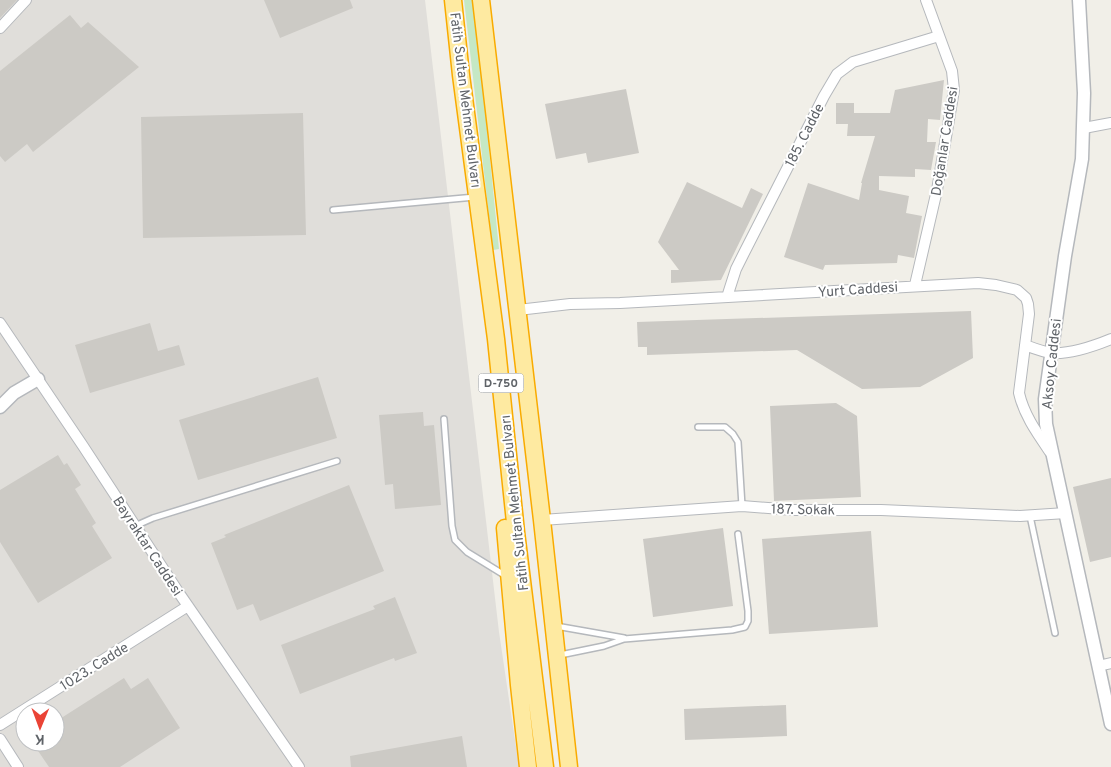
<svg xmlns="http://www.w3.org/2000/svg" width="1111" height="767" viewBox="0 0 1111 767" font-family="Overpass,sans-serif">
<rect width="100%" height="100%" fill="#f1efe8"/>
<path fill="#e0deda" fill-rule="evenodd" d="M 0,0 L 425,0 L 499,632 L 519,767 L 0,767 ZM 25,712 L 55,712 L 55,742 L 25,742 Z"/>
<path fill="#c5e8c5" d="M 464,0 L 474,0 L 499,249 L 493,250 Z"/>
<path fill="#cccac5" d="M 0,0 L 17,0 L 0,18 Z
M 264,0 L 350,0 L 353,8 L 280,38 Z
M 70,15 L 81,28 L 88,22 L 139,67 L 33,152 L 27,144 L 5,162 L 0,156 L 0,71 Z
M 944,80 L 940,120 L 928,119 L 927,142 L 936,142 L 931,170 L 915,169 L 915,177 L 879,176 L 879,190 L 909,196 L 906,213 L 922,216 L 914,258 L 898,255 L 897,263 L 825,265 L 823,270 L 784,257 L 808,183 L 859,200 L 862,183 L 861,183 L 875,136 L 847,136 L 848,124 L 836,124 L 836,103 L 854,103 L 854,113 L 890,113 L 895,90 Z
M 626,89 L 639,153 L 588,163 L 586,153 L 556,159 L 545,104 Z
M 303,113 L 306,235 L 143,238 L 141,117 Z
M 687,182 L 742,208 L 751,188 L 763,194 L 721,280 L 671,283 L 671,270 L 679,270 L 658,242 Z
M 971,311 L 973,358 L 920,387 L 862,389 L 797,350 L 647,355 L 647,347 L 638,347 L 637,322 Z
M 150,323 L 158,351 L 179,345 L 185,365 L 90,393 L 75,345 Z
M 318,377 L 337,438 L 198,480 L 179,420 Z
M 836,403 L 857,416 L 861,497 L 774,501 L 770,406 Z
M 423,412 L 424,426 L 434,425 L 441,505 L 395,509 L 393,484 L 385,485 L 379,415 Z
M 58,455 L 64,465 L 67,463 L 81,485 L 75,489 L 96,523 L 92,526 L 112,558 L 38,603 L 0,542 L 0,490 Z
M 1111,478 L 1111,557 L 1090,562 L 1073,487 Z
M 349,485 L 384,571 L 260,621 L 253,604 L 237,610 L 211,543 L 226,537 L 224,535 Z
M 723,528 L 733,606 L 653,617 L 643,539 Z
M 871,531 L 878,627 L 769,634 L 762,539 Z
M 395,597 L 417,653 L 395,661 L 394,658 L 300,694 L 281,645 L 375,609 L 373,606 Z
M 124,678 L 131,689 L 148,678 L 180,728 L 120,767 L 49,767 L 32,742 L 55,742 L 55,722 Z
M 786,705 L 787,736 L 685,740 L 684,709 Z
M 462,736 L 467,767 L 351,767 L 350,756 Z"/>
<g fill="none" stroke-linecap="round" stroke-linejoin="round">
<defs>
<path id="service" d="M 333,210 L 475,197
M 444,419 L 452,526 L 455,540 L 467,552 L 506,576
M 698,427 L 725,427 L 733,434 L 738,442 L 742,506
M 1030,516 L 1055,633
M 135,526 L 153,518 L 337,461
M 556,626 L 624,638
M 560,655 L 604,646 L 624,639 L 732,630 L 745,627 L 748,621 L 748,611 L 738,534"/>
<path id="minor" d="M 0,28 L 26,0
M 1084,128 L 1111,123
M 915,285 L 937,190 L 954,90 L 952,71 L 926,0
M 727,297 L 736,269 L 744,253 L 824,96 L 837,74 L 853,62 L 939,36
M 518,310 L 570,304 L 620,303 L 978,283 L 996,285 L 1017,290 L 1026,298 L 1028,304 L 1029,314 L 1019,393 C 1024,415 1037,433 1050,452
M 0,323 L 83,446 L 179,593 L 299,767
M 1025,345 C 1033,348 1043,352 1052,353 C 1071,354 1094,346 1111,339
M 542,520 L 742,506 L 793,510 L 881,510 L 1020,516 L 1066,513
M 1098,666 L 1111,663
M 0,725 L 188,606
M 0,739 L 18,767"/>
<path id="tertiary" d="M 1079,0 L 1084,93 L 1082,159 L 1065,256 L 1045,399 L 1046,424 L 1111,724
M 0,407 L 14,393 L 38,379"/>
<path id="trunk" d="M 453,0 L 461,75 L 496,339 L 516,532 L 545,767
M 481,0 L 542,520 L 569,767
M 505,528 L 519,685 L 528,767"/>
</defs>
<use href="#service" stroke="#b5b8bc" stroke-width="8"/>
<use href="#minor" stroke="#b5b8bc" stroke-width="12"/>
<use href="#tertiary" stroke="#b5b8bc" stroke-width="15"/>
<use href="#trunk" stroke="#f9ab00" stroke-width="19"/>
<use href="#service" stroke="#fff" stroke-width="5"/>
<use href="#minor" stroke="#fff" stroke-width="10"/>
<use href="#tertiary" stroke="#fff" stroke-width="12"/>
<use href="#trunk" stroke="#feeaa1" stroke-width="16"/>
</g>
<g text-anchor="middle" stroke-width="4" stroke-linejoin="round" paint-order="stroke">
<rect fill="#fff" stroke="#8f9295" stroke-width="1" x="478.5" y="373.5" width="45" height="19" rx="4"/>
<g font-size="12" font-weight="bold" fill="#5f6368">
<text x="501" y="387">D-750</text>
</g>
<g font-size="14" fill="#5f6368" stroke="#fff">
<text transform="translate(466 100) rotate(83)" y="5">Fatih Sultan Mehmet Bulvarı</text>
<text transform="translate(804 135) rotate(-63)" y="5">185. Cadde</text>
<text transform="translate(944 141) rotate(-81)" y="5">Doğanlar Caddesi</text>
<text transform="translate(858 289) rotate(-4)" y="5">Yurt Caddesi</text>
<text transform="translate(1051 364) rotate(-84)" y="5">Aksoy Caddesi</text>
<text transform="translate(514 503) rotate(-96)" y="5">Fatih Sultan Mehmet Bulvarı</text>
<text transform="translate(803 509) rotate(1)" y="5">187. Sokak</text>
<text transform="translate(148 546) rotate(57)" y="5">Bayraktar Caddesi</text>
<text transform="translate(94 666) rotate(-32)" y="5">1023. Cadde</text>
</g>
</g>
<g transform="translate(40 727) rotate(181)"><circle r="24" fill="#ffffff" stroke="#bfc1c3"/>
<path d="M0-4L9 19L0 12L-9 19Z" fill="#ea4335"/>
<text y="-8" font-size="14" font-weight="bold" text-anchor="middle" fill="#5f6368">K</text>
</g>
</svg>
